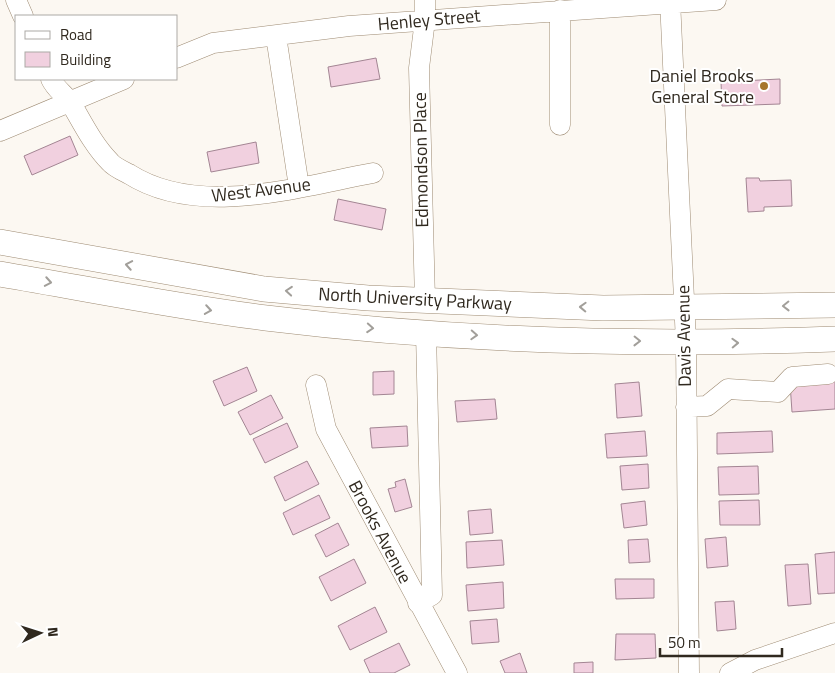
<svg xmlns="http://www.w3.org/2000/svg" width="835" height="673" viewBox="0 0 835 673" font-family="'Titillium Web',sans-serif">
<rect width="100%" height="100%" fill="#fcf8f2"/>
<path fill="#f1d0df" stroke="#a38593" d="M 376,58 L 380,79 L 331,87 L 328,67 Z
M 780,79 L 780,104 L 722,106 L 721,82 Z
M 70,136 L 78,155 L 32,175 L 24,156 Z
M 256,142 L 259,163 L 211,172 L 207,152 Z
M 746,178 L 759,178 L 760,181 L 791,180 L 792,206 L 764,207 L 764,211 L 748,212 Z
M 338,199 L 386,209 L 382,230 L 334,220 Z
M 247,367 L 257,391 L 224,406 L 213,381 Z
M 394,371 L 394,394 L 373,395 L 373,372 Z
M 835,380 L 835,409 L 792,412 L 790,383 Z
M 639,382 L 642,416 L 617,418 L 615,384 Z
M 271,395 L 283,418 L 250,435 L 238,412 Z
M 495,399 L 497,419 L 457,422 L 455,401 Z
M 287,423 L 298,447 L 265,463 L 253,439 Z
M 407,426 L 408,446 L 372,448 L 370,428 Z
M 645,431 L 647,456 L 607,458 L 605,434 Z
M 772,431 L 773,452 L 717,454 L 717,433 Z
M 307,461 L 319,484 L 285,501 L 274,477 Z
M 648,464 L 649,488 L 622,490 L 620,466 Z
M 758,466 L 759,494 L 719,495 L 718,467 Z
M 405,479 L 412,507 L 395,512 L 388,489 L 396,487 L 395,482 Z
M 319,495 L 330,518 L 293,535 L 283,513 Z
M 759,500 L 760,525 L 720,525 L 719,501 Z
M 645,501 L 647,525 L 624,528 L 621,504 Z
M 491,509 L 493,533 L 470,535 L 468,511 Z
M 338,523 L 349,545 L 326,557 L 315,535 Z
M 726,537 L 728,566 L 707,568 L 705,539 Z
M 648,539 L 650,562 L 629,563 L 628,540 Z
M 502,540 L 504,565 L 467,568 L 466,542 Z
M 835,552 L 835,593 L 818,594 L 815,554 Z
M 354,559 L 366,583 L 331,601 L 319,577 Z
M 808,564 L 811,604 L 788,606 L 785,565 Z
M 615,579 L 654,579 L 654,598 L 616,599 Z
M 503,582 L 504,608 L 468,611 L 466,585 Z
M 734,601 L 736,629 L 717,631 L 715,602 Z
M 375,607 L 387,632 L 350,650 L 338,626 Z
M 497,619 L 499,642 L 472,644 L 470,621 Z
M 616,634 L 655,634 L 656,658 L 615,660 Z
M 399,643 L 410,665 L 394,673 L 370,673 L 364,660 Z
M 520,653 L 527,673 L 505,673 L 500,661 Z
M 593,662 L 593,673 L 574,673 L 574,663 Z"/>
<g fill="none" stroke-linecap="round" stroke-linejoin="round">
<defs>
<path id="minor" d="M 16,0 L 23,16
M 670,0 L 686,342 L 689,673
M 276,36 L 299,187
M 176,58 L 213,43 L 349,26 L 716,0
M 51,79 C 56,90 66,95 72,105 C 83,124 94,146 110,162 C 114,167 123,171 129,174 C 198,218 297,187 373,173
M 560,125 L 560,10
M 0,131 L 124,79
M 425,301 L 419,68 L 425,20 L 425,0
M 316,385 L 326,429 L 457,673
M 686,407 L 707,406 L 728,389 L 778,392 L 792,377 L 828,374
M 418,603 L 432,595 L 426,332
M 730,673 L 755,660 L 835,633"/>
<path id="major" d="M 0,242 L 264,289 L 368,298 L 603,308 L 835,305
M 0,274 C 89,289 177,307 266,318 C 453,341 647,346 835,339"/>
</defs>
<use href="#minor" stroke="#9e8b73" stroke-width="21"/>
<use href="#major" stroke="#9e8b73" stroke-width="26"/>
<use href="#minor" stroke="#fff" stroke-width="20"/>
<use href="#major" stroke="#fff" stroke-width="25"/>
</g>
<defs><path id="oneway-chevron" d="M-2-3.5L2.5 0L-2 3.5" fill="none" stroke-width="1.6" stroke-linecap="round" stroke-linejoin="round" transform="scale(1.25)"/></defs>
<g stroke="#a29f9a">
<use href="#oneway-chevron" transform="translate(129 265) rotate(-170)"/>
<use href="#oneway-chevron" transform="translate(48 282) rotate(10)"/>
<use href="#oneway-chevron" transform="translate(289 291) rotate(-175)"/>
<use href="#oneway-chevron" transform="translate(786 306) rotate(179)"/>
<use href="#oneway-chevron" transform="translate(583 307) rotate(-178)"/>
<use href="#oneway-chevron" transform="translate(208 310) rotate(9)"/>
<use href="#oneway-chevron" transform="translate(370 328) rotate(4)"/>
<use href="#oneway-chevron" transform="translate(474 335) rotate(3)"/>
<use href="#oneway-chevron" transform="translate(637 341) rotate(1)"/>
<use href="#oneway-chevron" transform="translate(735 343) rotate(-2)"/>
</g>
<circle fill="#a7752b" stroke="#fff" stroke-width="2" cx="764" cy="86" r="5"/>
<g text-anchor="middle" stroke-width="4" stroke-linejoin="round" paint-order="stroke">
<g font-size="18" fill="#30291f" stroke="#fff">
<text transform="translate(429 20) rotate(-5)" y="6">Henley Street</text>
<text transform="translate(421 160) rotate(-91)" y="6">Edmondson Place</text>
<text transform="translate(261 190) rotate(-7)" y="6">West Avenue</text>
<text transform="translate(415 299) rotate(3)" y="6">North University Parkway</text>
<text transform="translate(684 336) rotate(-91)" y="6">Davis Avenue</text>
<text transform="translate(380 532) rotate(62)" y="6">Brooks Avenue</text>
</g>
<g font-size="18" fill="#30291f" stroke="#fff" text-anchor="end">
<text x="754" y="82">Daniel Brooks<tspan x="754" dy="21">General Store</tspan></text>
</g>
</g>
<rect x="15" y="15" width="162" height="65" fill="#ffffff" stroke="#aca9a5"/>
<rect x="25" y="31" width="25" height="8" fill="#ffffff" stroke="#aca9a5"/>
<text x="60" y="40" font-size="15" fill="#30291f">Road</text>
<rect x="25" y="52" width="25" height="15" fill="#f1d0df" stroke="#aca9a5"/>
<text x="60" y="65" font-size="15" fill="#30291f">Building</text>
<g transform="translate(40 633) rotate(86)" stroke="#ffffff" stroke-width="4" paint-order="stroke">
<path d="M0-4L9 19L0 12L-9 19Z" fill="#30291f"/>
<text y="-8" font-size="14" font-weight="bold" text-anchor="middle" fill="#30291f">N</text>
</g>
<path d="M660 648v8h122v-8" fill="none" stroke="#30291f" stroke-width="2.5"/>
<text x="668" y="648" font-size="15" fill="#30291f" stroke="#ffffff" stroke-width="4" paint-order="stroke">50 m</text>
</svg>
